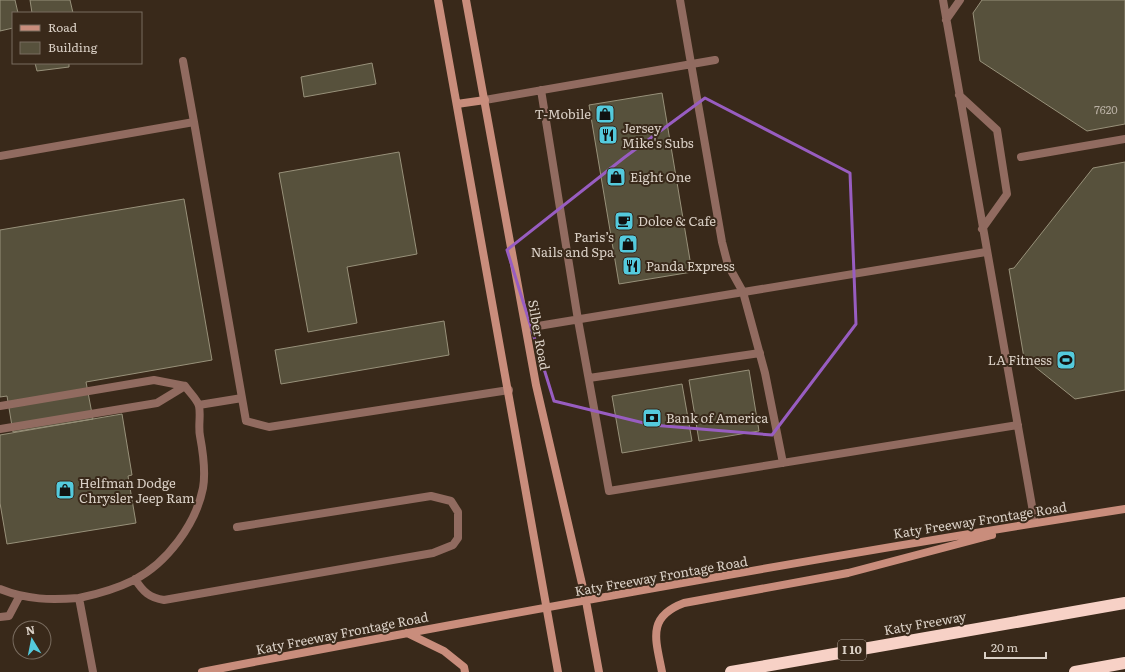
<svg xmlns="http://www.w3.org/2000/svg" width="1125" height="672" viewBox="0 0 1125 672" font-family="Literata,serif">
<rect width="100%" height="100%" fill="#39291a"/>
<path fill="#57513c" stroke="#98917a" d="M 0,0 L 15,0 L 18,13 L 13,13 L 13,28 L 0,31 Z
M 30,0 L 70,0 L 73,13 L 32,13 Z
M 982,0 L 1125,0 L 1125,124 L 1087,131 L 980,61 L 973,13 Z
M 35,63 L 69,63 L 69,67 L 37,71 Z
M 372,63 L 376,84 L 304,97 L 301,77 Z
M 662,93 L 692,272 L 619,284 L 589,105 Z
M 399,152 L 417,254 L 347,267 L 357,323 L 308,332 L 279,173 Z
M 1125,162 L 1125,390 L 1075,399 L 1024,358 L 1009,269 L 1014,268 L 1093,168 Z
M 184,199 L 212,360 L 86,382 L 93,419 L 13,432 L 7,396 L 0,397 L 0,230 Z
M 444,321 L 449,355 L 281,384 L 275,350 Z
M 749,370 L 759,431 L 699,441 L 689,380 Z
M 682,384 L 692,441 L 622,453 L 612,396 Z
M 122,414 L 132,475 L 128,476 L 136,523 L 7,544 L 0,503 L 0,435 Z"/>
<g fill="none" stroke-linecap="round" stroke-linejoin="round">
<path stroke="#916b60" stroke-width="8" d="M 680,0 L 722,242 L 728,265 L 743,292 L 765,373 L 783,463
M 943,0 L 1035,523
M 946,20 L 960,0
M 183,61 L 194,122
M 541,90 L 578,320 L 609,491 L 1018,425
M 959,95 L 997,130 L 1007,194 L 982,229
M 485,100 L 715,60
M 0,156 L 194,122 L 246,421 L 269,427 L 509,390
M 526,328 L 986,252
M 589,378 L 760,353
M 199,405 L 242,398
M 0,406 L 154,380 L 185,386 C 189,392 197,399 199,406 C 201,415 198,426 200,436 C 203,452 206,471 203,488 C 196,524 167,563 134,580 C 116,589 98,594 79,598
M 0,429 L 157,403 L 185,386
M 135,579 C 143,592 150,598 164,600 L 433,553 L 453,545 L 458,538 L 458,512 L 451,501 L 431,496 L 237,527
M 0,589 C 27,600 51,600 79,598 L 93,672
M 0,617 L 9,616 L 19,597"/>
<path stroke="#916b60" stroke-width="8" d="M 1021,157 L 1125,139"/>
<path stroke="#c98d7c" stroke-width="8" d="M 438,0 L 558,672
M 466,0 L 536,385 L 586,601 L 599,672
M 457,104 L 485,100
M 407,633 L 444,651 L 464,667 L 465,672
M 202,672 C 509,613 816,557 1125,509
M 662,672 C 656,640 646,617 684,603 L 848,573 L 992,535"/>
<path stroke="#f7d1c6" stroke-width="12" d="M 731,672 L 1125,603
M 1075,672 L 1125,663"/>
</g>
<path fill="none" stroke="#985dc1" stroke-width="3" stroke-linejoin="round" d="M 705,98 L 850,173 L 856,324 L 772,435 L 652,425 L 554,401 L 507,250 L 625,157 Z"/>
<defs>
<symbol id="shop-square" viewBox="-11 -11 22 22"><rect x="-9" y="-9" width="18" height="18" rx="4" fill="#54cadd" stroke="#39291a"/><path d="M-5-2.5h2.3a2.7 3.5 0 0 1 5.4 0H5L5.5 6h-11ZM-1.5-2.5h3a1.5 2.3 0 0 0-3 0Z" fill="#111"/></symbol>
<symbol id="restaurant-square" viewBox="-11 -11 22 22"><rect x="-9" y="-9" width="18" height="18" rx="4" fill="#54cadd" stroke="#39291a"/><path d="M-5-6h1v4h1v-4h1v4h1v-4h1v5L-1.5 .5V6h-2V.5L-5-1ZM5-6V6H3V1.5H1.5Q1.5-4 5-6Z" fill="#111"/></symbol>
<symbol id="cafe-square" viewBox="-11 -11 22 22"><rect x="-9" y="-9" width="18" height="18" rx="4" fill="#54cadd" stroke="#39291a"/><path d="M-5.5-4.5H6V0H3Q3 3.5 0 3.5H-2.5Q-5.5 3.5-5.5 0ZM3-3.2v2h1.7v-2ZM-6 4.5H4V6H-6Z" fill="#111"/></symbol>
<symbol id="stadium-square" viewBox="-11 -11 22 22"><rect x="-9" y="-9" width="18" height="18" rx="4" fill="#54cadd" stroke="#39291a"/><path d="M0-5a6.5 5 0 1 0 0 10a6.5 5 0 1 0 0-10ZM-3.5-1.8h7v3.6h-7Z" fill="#111"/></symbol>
<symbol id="bank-square" viewBox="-11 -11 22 22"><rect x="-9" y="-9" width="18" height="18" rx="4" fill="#54cadd" stroke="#39291a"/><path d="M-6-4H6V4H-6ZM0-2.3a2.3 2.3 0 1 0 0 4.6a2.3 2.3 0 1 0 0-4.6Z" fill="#111"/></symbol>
</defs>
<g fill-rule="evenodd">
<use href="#shop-square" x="594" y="103" width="22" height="22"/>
<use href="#restaurant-square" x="597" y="124" width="22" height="22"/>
<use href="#shop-square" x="605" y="166" width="22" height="22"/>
<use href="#cafe-square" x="613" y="210" width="22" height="22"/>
<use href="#shop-square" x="617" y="233" width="22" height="22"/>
<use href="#restaurant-square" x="621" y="255" width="22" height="22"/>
<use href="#stadium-square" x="1055" y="349" width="22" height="22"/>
<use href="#bank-square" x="641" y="407" width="22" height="22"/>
<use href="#shop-square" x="54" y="479" width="22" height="22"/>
</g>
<g text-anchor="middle" stroke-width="4" stroke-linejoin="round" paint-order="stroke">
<g font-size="11" fill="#b9b0a4">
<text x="1106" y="114">7620</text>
</g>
<rect fill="#39291a" stroke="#aa9e92" stroke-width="1" x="838" y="640" width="28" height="20" rx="3"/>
<g font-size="12" font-weight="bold" fill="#dad0c6">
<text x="852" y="654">I 10</text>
</g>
<g font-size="13" fill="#dad0c6" stroke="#39291a" text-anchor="start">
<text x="591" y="119" text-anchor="end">T-Mobile</text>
<text x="622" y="133">Jersey<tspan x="622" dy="15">Mike's Subs</tspan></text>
<text x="630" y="182">Eight One</text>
<text x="638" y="226">Dolce &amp; Cafe</text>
<text x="614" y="242" text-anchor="end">Paris’s<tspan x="614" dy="15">Nails and Spa</tspan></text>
<text x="646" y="271">Panda Express</text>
<text x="1052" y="365" text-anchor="end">LA Fitness</text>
<text x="666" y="423">Bank of America</text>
<text x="79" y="488">Helfman Dodge<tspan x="79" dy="15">Chrysler Jeep Ram</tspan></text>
</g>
<g font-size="13" fill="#dad0c6" stroke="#39291a">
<text transform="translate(539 335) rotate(80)" y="5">Silber Road</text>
<text transform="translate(980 520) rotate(-9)" y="5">Katy Freeway Frontage Road</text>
<text transform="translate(661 576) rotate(-10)" y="5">Katy Freeway Frontage Road</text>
<text transform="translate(925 623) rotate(-10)" y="5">Katy Freeway</text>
<text transform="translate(342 633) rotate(-11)" y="5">Katy Freeway Frontage Road</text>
</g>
</g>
<rect x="12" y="12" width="130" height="52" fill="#39291a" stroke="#796c5f"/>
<rect x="20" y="25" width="20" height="6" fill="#c98d7c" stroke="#796c5f"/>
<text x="48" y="32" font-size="12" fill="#dad0c6">Road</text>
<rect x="20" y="42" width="20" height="12" fill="#57513c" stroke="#796c5f"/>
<text x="48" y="52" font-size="12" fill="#dad0c6">Building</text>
<g transform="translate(32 640) rotate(350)"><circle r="19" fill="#39291a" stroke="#796c5f"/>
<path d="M0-3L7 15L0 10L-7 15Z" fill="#54cadd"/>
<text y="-6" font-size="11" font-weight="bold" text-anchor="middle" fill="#dad0c6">N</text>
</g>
<path d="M985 652v6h61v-6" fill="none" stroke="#dad0c6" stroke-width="2"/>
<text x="991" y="652" font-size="12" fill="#dad0c6" stroke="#39291a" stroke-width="3" paint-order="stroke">20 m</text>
</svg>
